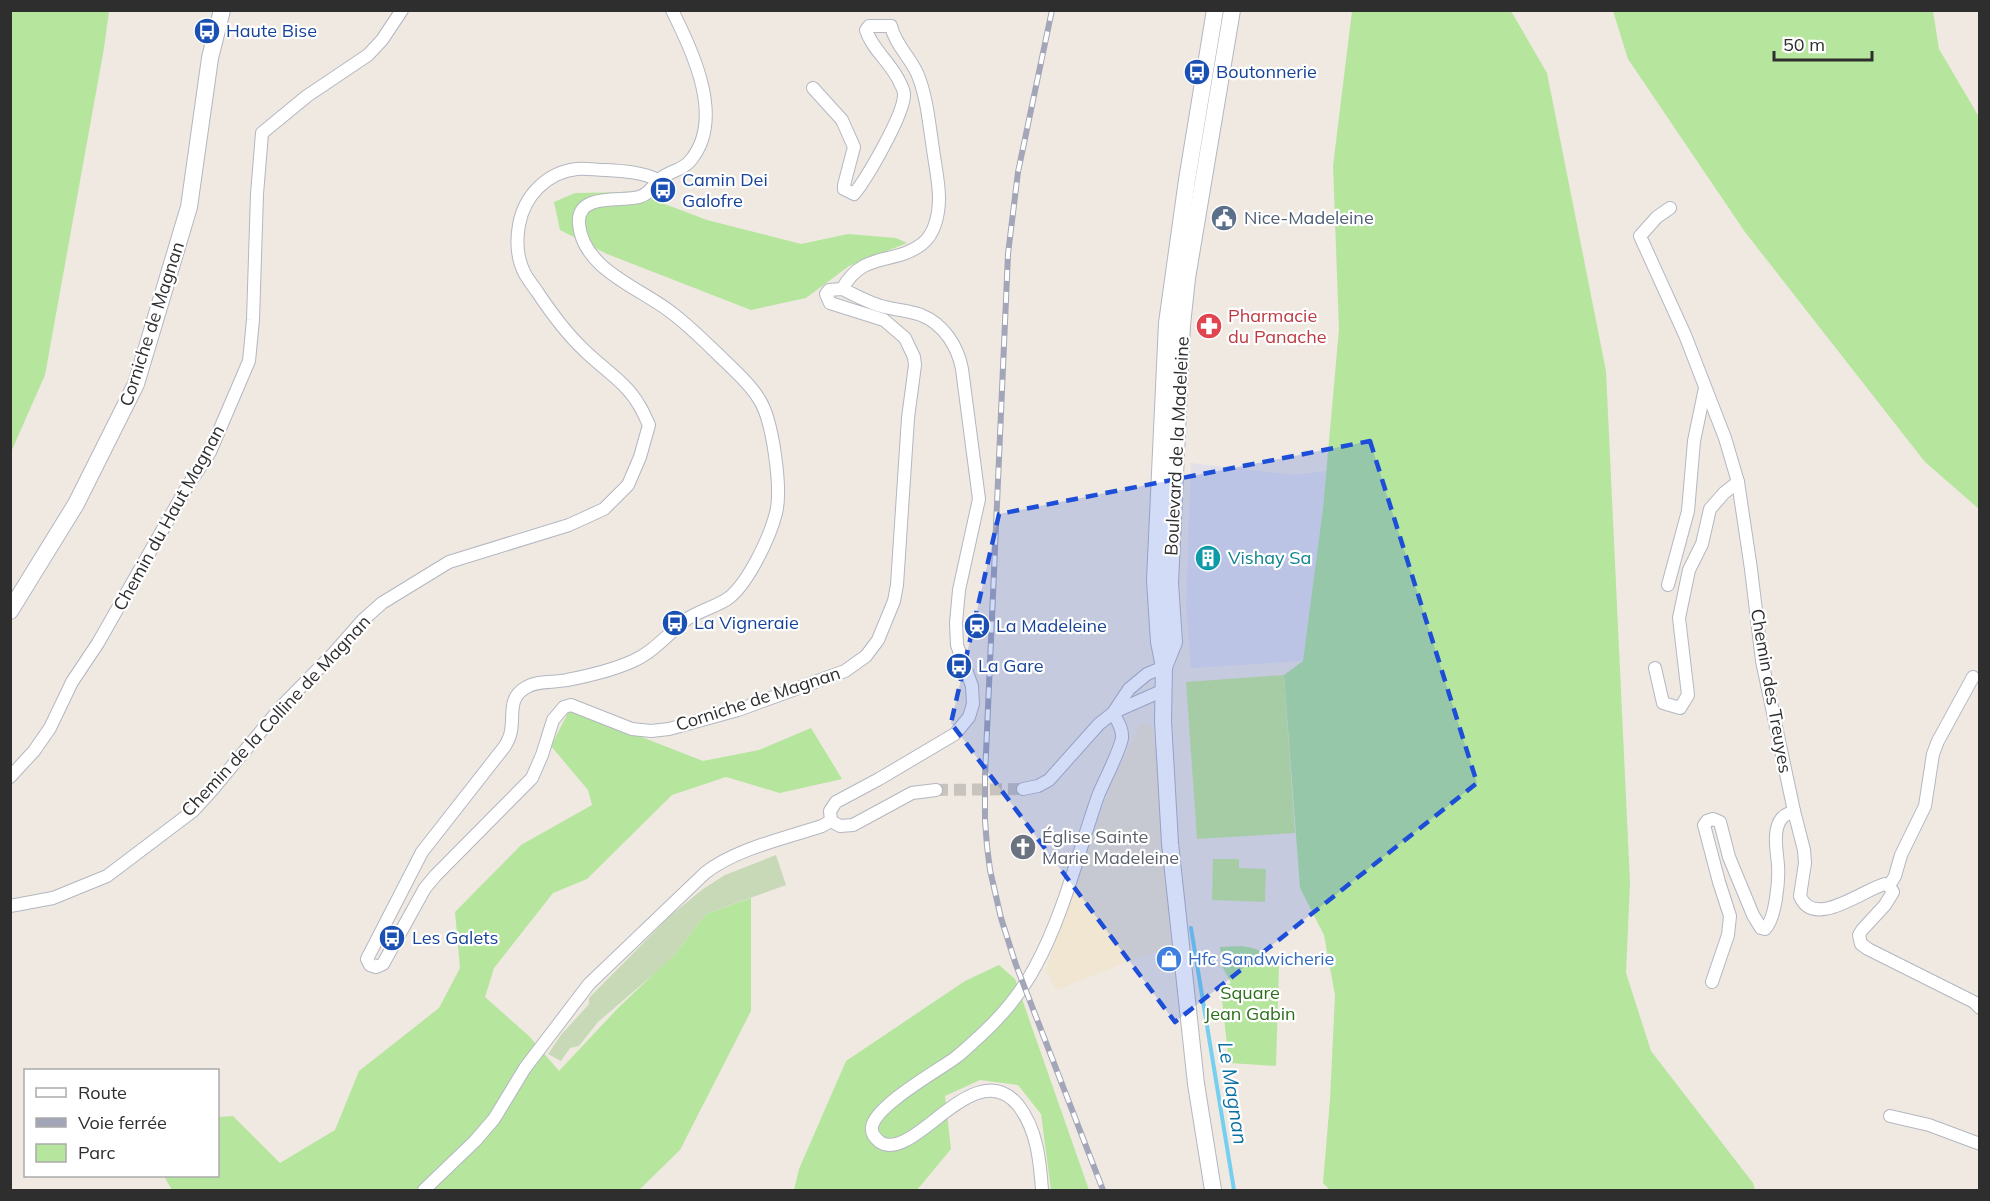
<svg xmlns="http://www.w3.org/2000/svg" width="1990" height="1201" font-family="Mulish,sans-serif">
	<rect width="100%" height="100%" fill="#efe9e1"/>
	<!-- industrial -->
	<polygon fill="#e3e1e8" points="1191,463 1293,475 1326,471 1323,508 1303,661 1191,668 1186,605"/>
	<!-- education -->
	<polygon fill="#f0e6d1" points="1141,724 1152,726 1165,833 1171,945 1056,990 1046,971 1072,890 1113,781"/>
	<!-- green -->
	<g fill="#b6e59e">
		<polygon points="11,10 109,11 104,48 45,375 11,452"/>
		<polygon points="1352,11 1511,11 1547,73 1606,371 1630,883 1626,973 1651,1051 1753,1183 1755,1190 1330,1190 1323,1183 1330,1100 1335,995 1324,935 1300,888 1284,675 1303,661 1323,508 1339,329 1333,166"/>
		<polygon points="1613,11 1933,11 1939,49 1979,117 1979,509 1925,462 1745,232 1628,59"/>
		<polygon points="633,192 707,220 801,244 848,234 896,238 907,243 849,266 806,298 751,310 607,254 560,230 554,202 575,193"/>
		<polygon points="570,709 703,761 759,750 811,728 842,779 780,793 726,777 672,795 587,879 553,893 494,968 485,997 529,1036 559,1071 619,1007 676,953 706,914 751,898 751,1011 680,1150 639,1190 172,1190 164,1176 218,1176 218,1117 233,1116 280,1163 335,1130 359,1071 439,1008 460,968 455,912 521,845 592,805 588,790 551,746"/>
		<path d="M 1241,946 C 1258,948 1268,953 1279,966 L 1276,1066 L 1229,1063 L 1221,991 L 1223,987 L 1231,983 L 1222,966 L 1220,947 Z"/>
		<polygon points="999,965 1015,979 1089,1190 1051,1190 1041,1114 1018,1085 980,1080 945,1096 951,1149 917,1190 794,1190 799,1169 846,1061 965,981"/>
	</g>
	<!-- cemetery -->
	<polygon fill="#c8d9b8" points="776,855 786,885 706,914 676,953 662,967 598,1022 579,1046 570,1048 561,1061 548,1054 561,1035 589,1004 589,998 670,916 703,889 725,875"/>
	<!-- pitch -->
	<g fill="#c9ec9a">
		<polygon points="1284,675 1295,833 1197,839 1186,682"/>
		<polygon points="1213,859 1239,859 1239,868 1266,869 1265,902 1212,900"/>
	</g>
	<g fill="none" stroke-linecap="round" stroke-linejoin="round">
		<!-- stream -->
		<polyline stroke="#75cff0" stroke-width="4" points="1191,928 1234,1190"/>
		<!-- street-tunnel -->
		<polyline stroke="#c8c4bd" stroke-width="12" stroke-dasharray="12 6" stroke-linecap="butt" points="936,790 1023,789"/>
		<defs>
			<g id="street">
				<path d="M 672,10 C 692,51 726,119 690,161 C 682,171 668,171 659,180 C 652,186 650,194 639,197 C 622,202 576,192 579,224 C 583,270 641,288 672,313 C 692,328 709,346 727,363 C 739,375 751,385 759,399 C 773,420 782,489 776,513 C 770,537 749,581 730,597 C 716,608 697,610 683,622 C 667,635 653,652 633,661 C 613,670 588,676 567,680 C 553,683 537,680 525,688 C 508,698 514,715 511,731 C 510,737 508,741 505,746 L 422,852 L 367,959 L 370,965 L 376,967 L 383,964 L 425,888 L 436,875 L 532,778 L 542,755 L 553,720 L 564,707 L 571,705 L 632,729 L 651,731 L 669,729 L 738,710 L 845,671 L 866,656 L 878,640 L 894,601 L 897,585 L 908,418 L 915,365 L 914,357 L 905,338 L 884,320 L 830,303 L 826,294 L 829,290 L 842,289 C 856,295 870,304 885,307 C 897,310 910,311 921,315 C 944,324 958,347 962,369 L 979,499 L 959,590 L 956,623 L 957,645 L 972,686 L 973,704 L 969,717 L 955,734 L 879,779 L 836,802 L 830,811 L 831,821"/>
				<path d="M 813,88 L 842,120 L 854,147 L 844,185 L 844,189 L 854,194 C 867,178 905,113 904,94 C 904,92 902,86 901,85 C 893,64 872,50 866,30 L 869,26 L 891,26 C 895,44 909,56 917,73 C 927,96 929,124 933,149 C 935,165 939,182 939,198 C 939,214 935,234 922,244 C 893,266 864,250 842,289"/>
				<path d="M 1670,208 L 1657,217 L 1640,236 L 1685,335 L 1725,438 L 1738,482 L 1751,569 L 1762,661 L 1794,811 L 1804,850 L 1805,863 L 1800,896 C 1814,930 1864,889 1885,884 L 1889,886 L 1893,892 L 1885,905 L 1862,930 L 1859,935 L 1861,944 L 1868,949 L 1974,1002 L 1980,1008"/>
				<polyline points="1668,585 1688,511 1694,441 1705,388"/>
				<polyline points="1655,668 1663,703 1680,708 1688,695 1679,618 1689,570 1702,544 1710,509 1724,493 1738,482"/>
				<polyline points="1114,712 1164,690"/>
				<polyline points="10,777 34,751 50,728 72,682 98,643 187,487 210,452 249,361 253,320 257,194 262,133 307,96 368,55 382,40 402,10"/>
				<polyline points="1023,789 1038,786 1049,780 1099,724 1113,713 1129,689 1147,674 1164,667"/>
				<polyline points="831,821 840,826 853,825 912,793 936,790"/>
				<polyline points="1889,886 1895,876 1901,855 1925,806 1933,754 1938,741 1973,677"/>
				<path d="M 10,906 L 53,898 L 107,876 L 193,811 L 213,789 L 282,706 L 333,654 L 363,620 L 382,603 L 449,562 L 569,525 L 604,509 L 628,485 L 640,457 L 649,425 C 646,419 643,411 639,405 C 626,382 602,368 584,350 C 566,333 552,314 538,293 C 534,287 529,281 525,274 C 517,259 516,242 519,225 C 524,196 547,172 577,169 C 586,168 596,170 605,170 C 623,171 642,172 658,180"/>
				<path d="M 1712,982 L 1728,935 L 1730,916 L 1719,882 L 1704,825 L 1707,821 L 1713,819 L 1720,822 L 1729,857 L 1753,915 L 1761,928 L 1765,929 C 1776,918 1779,880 1778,865 C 1777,852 1772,829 1782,818 C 1784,815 1790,813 1794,811"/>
				<polyline points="1890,1116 1929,1125 1980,1144"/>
				<path d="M 424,1190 L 475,1141 L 494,1119 L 525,1068 L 589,984 L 705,873 C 735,849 786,838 822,826 L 831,821"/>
				<path d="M 1042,1190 C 1040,1161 1037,1129 1018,1105 C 974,1052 914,1164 880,1142 C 875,1138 871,1134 872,1127 C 875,1106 937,1071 955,1058 C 963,1052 971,1044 979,1037 C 1001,1017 1021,993 1035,967 C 1064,914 1078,853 1098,796 C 1104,781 1120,751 1122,738 C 1123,729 1117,720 1113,713"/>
			</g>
			<g id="secondary">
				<polyline points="10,611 76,504 136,384 189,207 210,58 222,10"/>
				<polyline points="1164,667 1174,642 1170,583 1182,325 1187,278 1232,10"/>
				<polyline points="1213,1190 1196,1084 1170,843 1163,721 1164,667 1159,642 1155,580 1167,323 1187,180 1215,10"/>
			</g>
		</defs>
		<!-- street casing -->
		<use href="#street" stroke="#b4b7c1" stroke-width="14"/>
		<!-- secondary casing -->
		<use href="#secondary" stroke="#b4b7c1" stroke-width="18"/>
		<!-- street -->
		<use href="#street" stroke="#fff" stroke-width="12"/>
		<!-- secondary -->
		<use href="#secondary" stroke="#fff" stroke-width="16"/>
		<defs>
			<polyline id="rail" points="1052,10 1018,172 1008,254 985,776 985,820 987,846 990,870 1001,918 1016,965 1103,1190"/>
		</defs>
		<!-- rail casing -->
		<use href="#rail" stroke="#a3a6b8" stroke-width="6"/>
		<!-- rail -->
		<use href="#rail" stroke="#fff" stroke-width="4" stroke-dasharray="11" stroke-linecap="butt"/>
	</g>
	<!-- marked area -->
	<path fill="#1d4ed8" fill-opacity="0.2" stroke="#1d4ed8" stroke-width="4.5" stroke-dasharray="12 8" stroke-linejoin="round" d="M 1370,441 L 1477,783 L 1175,1022 L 951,723 L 999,514 Z"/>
	<!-- icons -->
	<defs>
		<symbol id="bus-disc" viewBox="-11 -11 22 22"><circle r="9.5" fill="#1a4fb4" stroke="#fff"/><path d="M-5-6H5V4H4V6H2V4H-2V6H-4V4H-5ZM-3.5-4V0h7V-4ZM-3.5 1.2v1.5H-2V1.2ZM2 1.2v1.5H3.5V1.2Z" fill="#fff"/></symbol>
		<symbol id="civic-disc" viewBox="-11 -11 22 22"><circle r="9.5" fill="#5c6f8a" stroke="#fff"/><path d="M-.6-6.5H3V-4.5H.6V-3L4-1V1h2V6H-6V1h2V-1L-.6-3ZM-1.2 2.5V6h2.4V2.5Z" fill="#fff"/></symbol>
		<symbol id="pharmacy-disc" viewBox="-11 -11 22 22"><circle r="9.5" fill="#e0444e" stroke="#fff"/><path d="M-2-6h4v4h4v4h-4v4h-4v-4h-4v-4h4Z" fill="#fff"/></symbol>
		<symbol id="building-disc" viewBox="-11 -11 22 22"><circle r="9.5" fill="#0f9aa8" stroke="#fff"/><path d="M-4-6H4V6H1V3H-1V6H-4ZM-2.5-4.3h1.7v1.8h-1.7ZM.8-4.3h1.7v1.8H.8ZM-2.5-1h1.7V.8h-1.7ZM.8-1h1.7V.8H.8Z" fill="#fff"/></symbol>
		<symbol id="station-disc" viewBox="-11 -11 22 22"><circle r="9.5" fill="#1a4fb4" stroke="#fff"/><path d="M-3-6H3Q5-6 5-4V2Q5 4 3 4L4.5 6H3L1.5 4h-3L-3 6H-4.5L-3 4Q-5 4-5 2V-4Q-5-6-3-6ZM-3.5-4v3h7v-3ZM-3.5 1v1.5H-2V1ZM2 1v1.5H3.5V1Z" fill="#fff"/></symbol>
		<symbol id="church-disc" viewBox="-11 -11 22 22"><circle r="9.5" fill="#6b7280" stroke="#fff"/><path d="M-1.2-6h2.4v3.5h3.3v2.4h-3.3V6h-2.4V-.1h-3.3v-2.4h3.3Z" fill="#fff"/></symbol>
		<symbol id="shop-disc" viewBox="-11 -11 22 22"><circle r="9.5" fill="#3f7fe0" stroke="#fff"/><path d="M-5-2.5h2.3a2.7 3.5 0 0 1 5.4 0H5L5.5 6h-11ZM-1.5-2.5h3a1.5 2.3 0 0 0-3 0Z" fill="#fff"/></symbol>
	</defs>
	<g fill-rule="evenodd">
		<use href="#bus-disc" x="192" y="16" width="30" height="30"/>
		<use href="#bus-disc" x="1182" y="57" width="30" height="30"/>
		<use href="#bus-disc" x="648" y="175" width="30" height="30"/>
		<use href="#civic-disc" x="1209" y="203" width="30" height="30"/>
		<use href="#pharmacy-disc" x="1194" y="311" width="30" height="30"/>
		<use href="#building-disc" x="1193" y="543" width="30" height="30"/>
		<use href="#bus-disc" x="660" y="608" width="30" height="30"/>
		<use href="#station-disc" x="962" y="611" width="30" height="30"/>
		<use href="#bus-disc" x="944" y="651" width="30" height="30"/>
		<use href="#church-disc" x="1008" y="832" width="30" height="30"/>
		<use href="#bus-disc" x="377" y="923" width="30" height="30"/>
		<use href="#shop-disc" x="1154" y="944" width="30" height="30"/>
	</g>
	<g text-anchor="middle" stroke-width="4.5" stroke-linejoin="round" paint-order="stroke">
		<!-- transit labels -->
		<g font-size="18" fill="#164399" stroke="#fff" text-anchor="start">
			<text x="226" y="37">Haute Bise</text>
			<text x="1216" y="78">Boutonnerie</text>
			<text x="682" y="186">Camin Dei<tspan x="682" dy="21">Galofre</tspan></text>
			<text x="694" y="629">La Vigneraie</text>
			<text x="996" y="632">La Madeleine</text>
			<text x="978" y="672">La Gare</text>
			<text x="412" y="944">Les Galets</text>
		</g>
		<!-- service labels -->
		<g font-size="18" fill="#4e5e75" stroke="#fff" text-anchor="start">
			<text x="1244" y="224">Nice-Madeleine</text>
		</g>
		<!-- health labels -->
		<g font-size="18" fill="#be3a42" stroke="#fff" text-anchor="start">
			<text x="1228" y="322">Pharmacie<tspan x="1228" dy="21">du Panache</tspan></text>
		</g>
		<!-- street labels -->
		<g font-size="18" fill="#2e2e2e" stroke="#fff">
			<text transform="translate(152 324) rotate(-72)" y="6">Corniche de Magnan</text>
			<text transform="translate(1177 446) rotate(-87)" y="6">Boulevard de la Madeleine</text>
			<text transform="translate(169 518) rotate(-61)" y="6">Chemin du Haut Magnan</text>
			<text transform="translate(1771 691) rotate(80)" y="6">Chemin des Treuyes</text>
			<text transform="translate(758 699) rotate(-18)" y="6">Corniche de Magnan</text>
			<text transform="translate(276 716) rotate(-47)" y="6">Chemin de la Colline de Magnan</text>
		</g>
		<!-- culture labels -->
		<g font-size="18" fill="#0d838f" stroke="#fff" text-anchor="start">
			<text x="1228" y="564">Vishay Sa</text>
		</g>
		<!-- worship labels -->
		<g font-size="18" fill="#5b616d" stroke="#fff" text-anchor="start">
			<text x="1042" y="843">Église Sainte<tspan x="1042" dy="21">Marie Madeleine</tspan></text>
		</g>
		<!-- shop labels -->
		<g font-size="18" fill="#366cbe" stroke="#fff" text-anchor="start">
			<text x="1188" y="965">Hfc Sandwicherie</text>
		</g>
		<!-- park labels -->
		<g font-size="18" fill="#2c6e1b" stroke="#fff">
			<text x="1250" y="999">Square<tspan x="1250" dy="21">Jean Gabin</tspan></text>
		</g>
		<!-- water labels -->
		<g font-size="20" font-style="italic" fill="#0d6fa3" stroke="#fff">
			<text transform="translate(1233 1093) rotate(81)" y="7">Le Magnan</text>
		</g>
	</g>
	<!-- border -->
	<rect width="1990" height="1201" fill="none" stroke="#2e2e2e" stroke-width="24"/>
	<!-- legend -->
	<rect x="24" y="1069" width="195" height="108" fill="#ffffff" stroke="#ababab" stroke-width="1.5"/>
	<rect x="36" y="1088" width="30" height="9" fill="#ffffff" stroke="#ababab" stroke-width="1.5"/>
	<text x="78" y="1099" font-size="18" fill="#2e2e2e">Route</text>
	<rect x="36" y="1118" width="30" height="9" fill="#a3a6b8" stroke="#ababab" stroke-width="1.5"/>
	<text x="78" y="1129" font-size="18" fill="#2e2e2e">Voie ferrée</text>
	<rect x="36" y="1144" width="30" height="18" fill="#b6e59e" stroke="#ababab" stroke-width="1.5"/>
	<text x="78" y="1159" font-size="18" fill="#2e2e2e">Parc</text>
	<!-- scale -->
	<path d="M1774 51v9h98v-9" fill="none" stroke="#2e2e2e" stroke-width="3"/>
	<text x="1783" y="51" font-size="18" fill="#2e2e2e" stroke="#ffffff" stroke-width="4.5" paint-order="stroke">50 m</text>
</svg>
